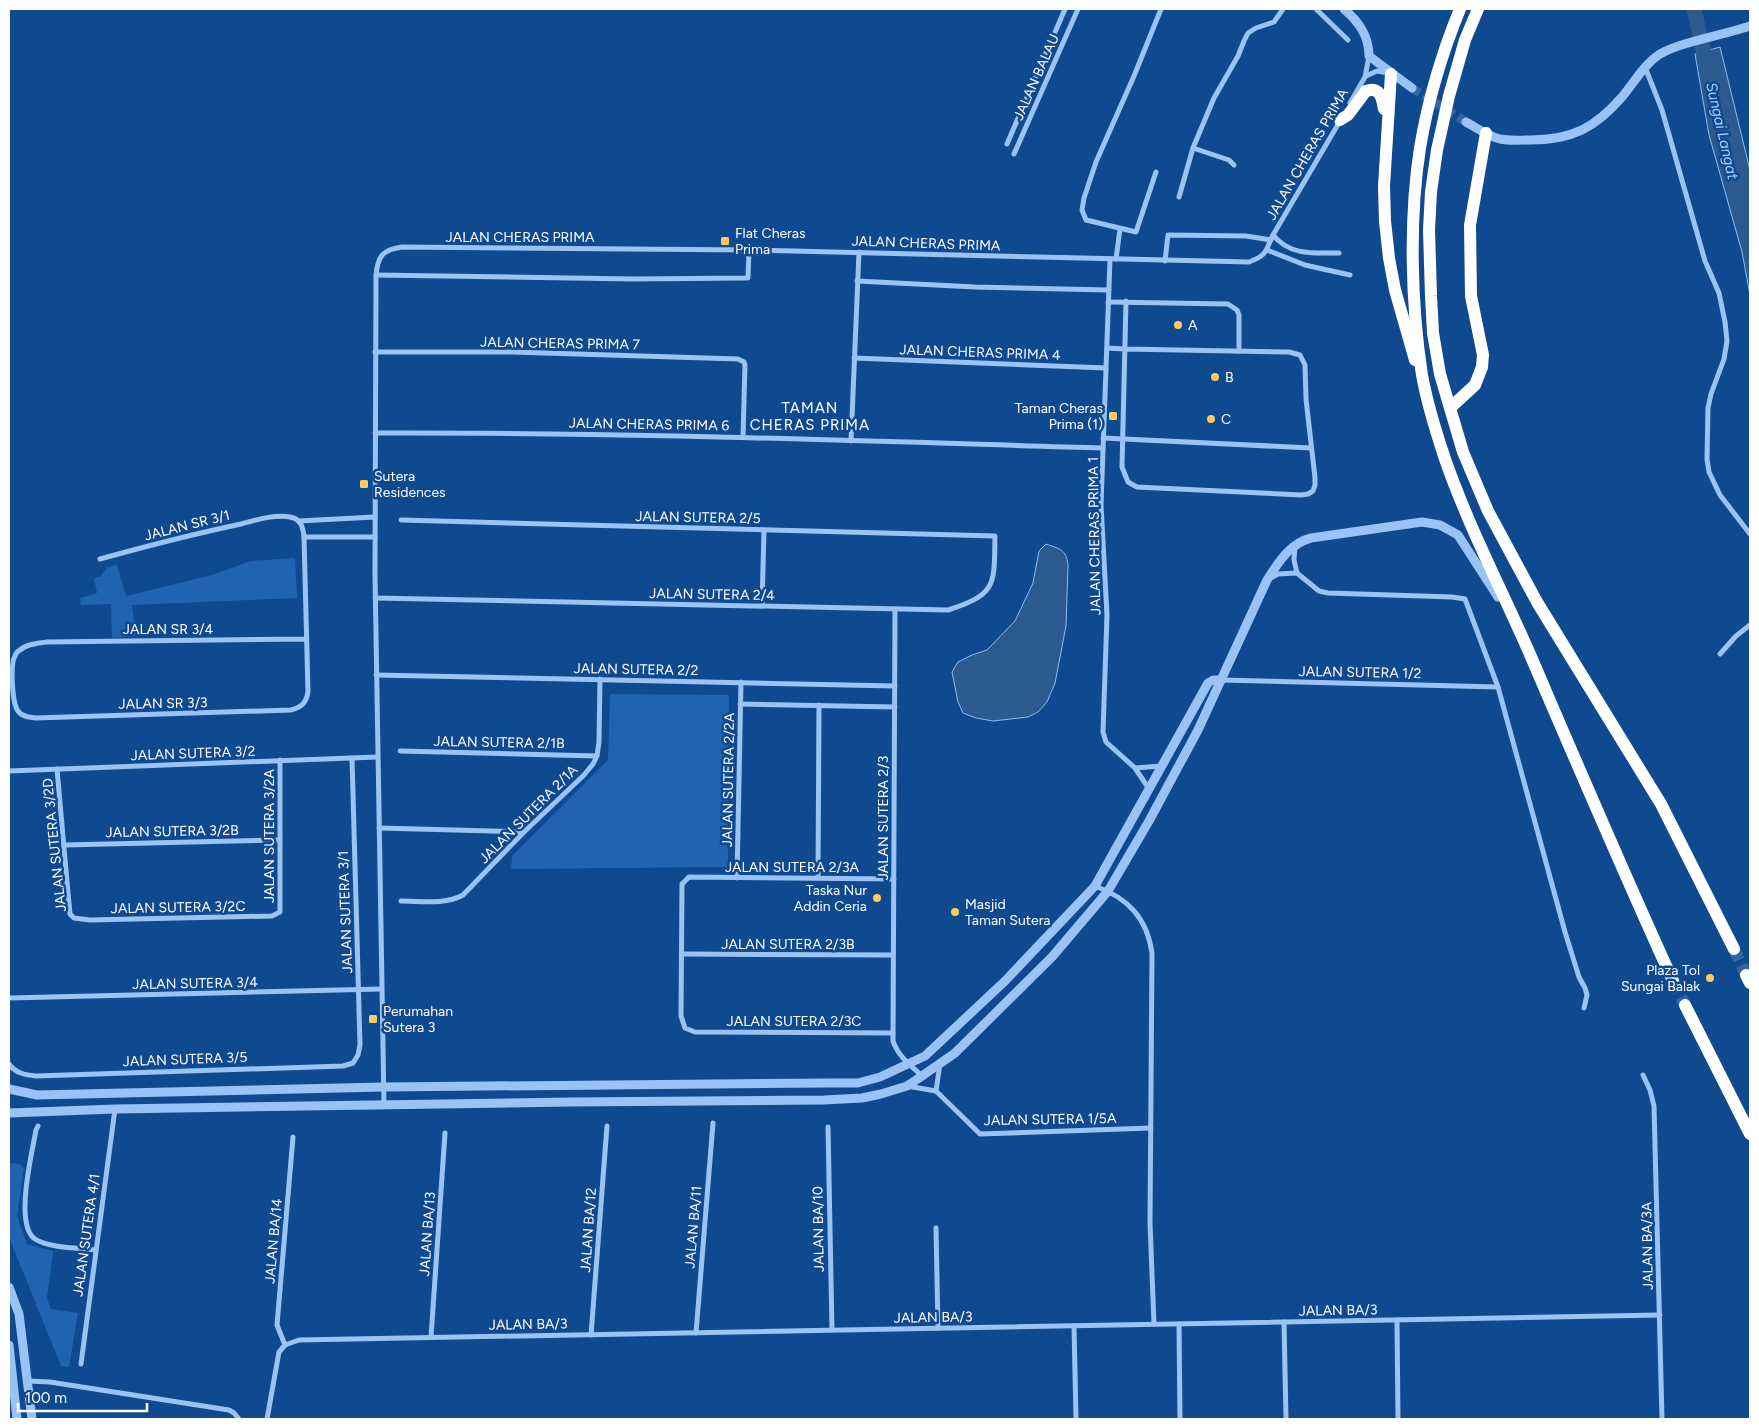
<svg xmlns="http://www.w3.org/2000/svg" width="1759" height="1428" font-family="Figtree,sans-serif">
	<rect width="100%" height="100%" fill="#0f4a90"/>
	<!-- green -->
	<g fill="#2064b0">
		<polygon points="295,558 297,598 132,605 136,636 112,638 111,604 81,605 80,598 97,593 94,578 101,576 107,567 117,565 126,596 212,575 251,561"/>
		<polygon points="610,694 729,695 728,867 511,869 512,856 608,760"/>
		<polygon points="9,1163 20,1164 24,1169 17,1216 27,1244 53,1251 47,1298 51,1309 78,1313 69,1367 61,1366 9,1237"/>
	</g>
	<!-- water -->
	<g fill="#2d5a8e" stroke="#8abff7">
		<polygon points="1720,47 1750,170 1750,295 1742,252 1709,135 1695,54"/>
		<path d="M 1046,544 C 1060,549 1066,549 1068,565 L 1066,626 L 1055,683 L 1047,702 L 1038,712 L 1028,717 L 993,721 L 976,718 L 963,713 L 958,702 L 952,672 L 958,662 L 972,655 L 987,650 L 1015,621 L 1033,583 L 1039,551 Z"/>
	</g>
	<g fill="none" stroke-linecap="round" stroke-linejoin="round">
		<!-- river -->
		<polyline stroke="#2d5a8e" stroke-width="15" points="1694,9 1708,71"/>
		<!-- tertiary-tunnel -->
		<polyline stroke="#3365a1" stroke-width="9" stroke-dasharray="9 4.5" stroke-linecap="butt" points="1412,88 1466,122"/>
		<!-- motorway-tunnel -->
		<g stroke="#3365a1" stroke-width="12" stroke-dasharray="12 6" stroke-linecap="butt">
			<polyline points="1734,949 1746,975"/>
			<polyline points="1673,981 1685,1005"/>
		</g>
		<!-- minor -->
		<g stroke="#99c3f4" stroke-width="5">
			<polyline points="1316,9 1348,40"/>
			<polyline points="1645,67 1662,110 1705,261 1719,293 1725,322 1727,341 1724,359 1711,394 1708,408 1707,459 1709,472 1720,495 1750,534"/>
			<polyline points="1366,76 1377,71 1388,73"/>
			<polyline points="1350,103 1365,77 1369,56"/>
			<polyline points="1007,144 1065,9"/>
			<polyline points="1193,148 1229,160 1234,165"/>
			<polyline points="1014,154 1078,9"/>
			<polyline points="1156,172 1136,232 1086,220 1082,210 1084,198 1096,162 1134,76 1161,9"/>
			<polyline points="1179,197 1193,148 1214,98 1238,56 1244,41 1248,33 1256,28 1274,22 1283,9"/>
			<path d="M 1273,235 C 1290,256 1314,253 1339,253"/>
			<polyline points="1267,250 1305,265 1350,275"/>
			<polyline points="1110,259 1101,505 1107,615 1103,732 1106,742 1135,768 1149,789"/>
			<polyline points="1116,259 1120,229"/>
			<polyline points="1165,261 1168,235 1246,236 1271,240"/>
			<polyline points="376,275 632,279 748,278 749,250"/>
			<polyline points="857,281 975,287 1109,290"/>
			<polyline points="1108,302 1228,304 1237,310 1239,315 1239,351"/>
			<polyline points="1107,348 1125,349 1289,352 1300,355 1305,365 1306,399 1315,478 1315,485 1313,491 1308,494 1301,495 1137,487 1128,482 1122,467 1126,301"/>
			<polyline points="375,352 512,352 738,359 744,362 745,365 743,437"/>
			<polyline points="854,358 1106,368"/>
			<path d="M 375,433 C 618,432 860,441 1103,448"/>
			<polyline points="1103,438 1311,448"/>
			<polyline points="851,441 859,252"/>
			<polyline points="299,521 375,517"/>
			<polyline points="304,537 375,537"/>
			<polyline points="1295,545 1294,560 1297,573"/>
			<path d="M 100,559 C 147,546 194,534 241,524 C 256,520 275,514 290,517 C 301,519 303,527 304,537 L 308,692 C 306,703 302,707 291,710 L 35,718 C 29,717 22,717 18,711 C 12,703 10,664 15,656 C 16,653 18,651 20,650 C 27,644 38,643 47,642 L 306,639"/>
			<polyline points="1269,579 1278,574 1297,573 1319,591 1328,593 1452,597 1465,599 1498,687 1565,932 1579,977 1585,988 1587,995 1584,1008"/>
			<path d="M 375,598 L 948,610 C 998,594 994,584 995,536 L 401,520"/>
			<polyline points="762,606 764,530"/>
			<path d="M 895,609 L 893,1041 C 898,1056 910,1065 922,1076"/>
			<polyline points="1720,654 1736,636 1750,625"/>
			<polyline points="376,675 895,686"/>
			<polyline points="1221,680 1498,687"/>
			<polyline points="740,704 895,707"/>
			<polyline points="400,751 597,756"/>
			<polyline points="1135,768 1161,766"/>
			<polyline points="57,769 67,882 70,914 74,918 90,920 272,916 280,912 280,760"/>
			<polyline points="9,771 377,757"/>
			<polyline points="379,828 524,832"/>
			<polyline points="64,845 280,840"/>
			<polyline points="737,878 741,682"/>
			<polyline points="818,878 819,705"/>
			<path d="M 1095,886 C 1128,898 1147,918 1152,953 L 1150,1223 L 1154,1324"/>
			<path d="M 401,901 C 421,901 445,905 463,895 L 524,832 L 584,775 L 593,764 L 597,756 L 599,742 L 600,679"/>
			<polyline points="682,954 893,955"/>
			<polyline points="9,998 381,989"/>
			<polyline points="893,1033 695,1032 685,1028 681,1016 682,884 689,877 894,879"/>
			<path d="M 9,1064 C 15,1073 25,1075 36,1076 L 343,1066 L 353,1063 L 358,1055 L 360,1045 L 352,758"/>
			<polyline points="1643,1075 1650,1090 1654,1106 1662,1419"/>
			<polyline points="907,1086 936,1091"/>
			<polyline points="936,1091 980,1134 1151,1128"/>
			<polyline points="936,1091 940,1064"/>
			<path d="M 384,1105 L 375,575 L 376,275 C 378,256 382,250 402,247 L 749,250 L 1249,262 C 1268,255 1265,251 1273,235 L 1340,121"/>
			<path d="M 38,1126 L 36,1130 C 32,1153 14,1225 35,1239 C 48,1248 80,1248 96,1250"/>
			<polyline points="828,1127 832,1330"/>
			<polyline points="936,1228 938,1328"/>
			<polyline points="1397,1320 1398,1419"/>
			<polyline points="1284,1322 1286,1419"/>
			<polyline points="1179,1324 1180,1419"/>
			<polyline points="1074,1326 1076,1419"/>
			<polyline points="696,1333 713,1123"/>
			<polyline points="591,1335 607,1126"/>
			<polyline points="431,1337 445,1133"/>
			<polyline points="285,1345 277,1325 293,1137"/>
			<polyline points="81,1364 115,1109"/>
			<polyline points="28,1381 50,1382 229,1410 234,1413 239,1419"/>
			<polyline points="267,1419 279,1352 285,1345 299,1340 1660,1315"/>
		</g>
		<!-- tertiary -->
		<g stroke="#99c3f4" stroke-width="9">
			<path d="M 1344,9 C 1359,22 1369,36 1369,56 L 1412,88"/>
			<path d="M 1466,122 C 1477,128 1488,136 1500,139 C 1510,141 1520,140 1530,140 C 1572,140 1595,128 1622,97 C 1634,83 1644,64 1660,54 C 1683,41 1724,35 1750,26"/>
			<polyline points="9,1089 37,1095 383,1087 828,1083 858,1083 880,1077 925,1056 1005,981 1095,886 1208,683 1213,680 1221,680"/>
			<path d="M 9,1113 L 115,1109 L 571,1102 L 824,1100 L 862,1098 L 881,1094 L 907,1086 L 922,1076 L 955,1053 L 1052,957 L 1108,891 L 1149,821 L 1198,730 L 1267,580 C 1278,563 1290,543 1311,538 L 1422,522 L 1440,525 L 1458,535 L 1498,597"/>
			<polyline points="9,1287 19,1314 32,1419"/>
			<polyline points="9,1345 17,1419"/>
		</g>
		<!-- motorway -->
		<g stroke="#fff" stroke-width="12">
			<path d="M 1460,9 C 1442,53 1428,100 1420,148 C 1409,218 1411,304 1422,375 C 1427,403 1436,432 1445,459 C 1469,528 1503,592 1532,659 C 1578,766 1624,874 1673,981"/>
			<polyline points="1478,9 1465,40 1449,96 1437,150 1431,192 1429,230 1431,296 1433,333 1440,374 1463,452 1488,511 1537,602 1661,804 1734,949"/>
			<polyline points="1391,74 1384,186 1385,221 1389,258 1395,290 1415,360"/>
			<path d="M 1340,120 L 1348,115 L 1366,91 C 1380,86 1382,98 1384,109"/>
			<polyline points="1450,408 1475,385 1482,367 1483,355 1471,296 1470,225 1486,133"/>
			<polyline points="1746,975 1750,983"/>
			<polyline points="1685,1005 1750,1134"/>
		</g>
	</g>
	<!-- markers -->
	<g fill="#ffcc5b" stroke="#0f4a90" stroke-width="2">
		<rect x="720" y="236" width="10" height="10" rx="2.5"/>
		<circle cx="1178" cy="325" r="5"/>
		<circle cx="1215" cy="377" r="5"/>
		<rect x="1108" y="411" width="10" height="10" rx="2.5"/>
		<circle cx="1211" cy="419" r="5"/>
		<rect x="359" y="479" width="10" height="10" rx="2.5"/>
		<circle cx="877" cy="898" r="5"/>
		<circle cx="955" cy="912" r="5"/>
		<circle cx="1710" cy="978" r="5"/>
		<rect x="368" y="1014" width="10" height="10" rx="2.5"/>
	</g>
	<g text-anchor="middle" stroke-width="5" stroke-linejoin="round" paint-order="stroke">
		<!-- street labels -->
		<g font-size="14" fill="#fff" stroke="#0f4a90">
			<text transform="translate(1036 77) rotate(-66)" y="5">JALAN BALAU</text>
			<text transform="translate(1307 154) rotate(-60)" y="5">JALAN CHERAS PRIMA</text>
			<text x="520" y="242">JALAN CHERAS PRIMA</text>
			<text transform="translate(926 243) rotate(2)" y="5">JALAN CHERAS PRIMA</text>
			<text transform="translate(560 343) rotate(1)" y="5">JALAN CHERAS PRIMA 7</text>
			<text transform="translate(980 352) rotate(2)" y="5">JALAN CHERAS PRIMA 4</text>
			<text transform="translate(649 424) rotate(1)" y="5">JALAN CHERAS PRIMA 6</text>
			<text transform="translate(698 517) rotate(1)" y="5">JALAN SUTERA 2/5</text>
			<text transform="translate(187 525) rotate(-14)" y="5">JALAN SR 3/1</text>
			<text transform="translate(1094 536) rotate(-91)" y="5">JALAN CHERAS PRIMA 1</text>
			<text transform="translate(712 594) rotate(1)" y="5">JALAN SUTERA 2/4</text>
			<text x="168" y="634">JALAN SR 3/4</text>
			<text transform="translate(636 669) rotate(1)" y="5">JALAN SUTERA 2/2</text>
			<text transform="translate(1360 672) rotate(1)" y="5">JALAN SUTERA 1/2</text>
			<text transform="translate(163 703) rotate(-1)" y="5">JALAN SR 3/3</text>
			<text transform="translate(499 742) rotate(1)" y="5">JALAN SUTERA 2/1B</text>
			<text transform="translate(193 753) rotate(-2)" y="5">JALAN SUTERA 3/2</text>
			<text transform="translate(728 780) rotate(-89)" y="5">JALAN SUTERA 2/2A</text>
			<text transform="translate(528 814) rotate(-45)" y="5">JALAN SUTERA 2/1A</text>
			<text transform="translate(883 818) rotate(-90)" y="5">JALAN SUTERA 2/3</text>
			<text transform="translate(172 831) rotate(-1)" y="5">JALAN SUTERA 3/2B</text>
			<text transform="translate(269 836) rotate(-90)" y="5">JALAN SUTERA 3/2A</text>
			<text transform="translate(54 845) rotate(-96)" y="5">JALAN SUTERA 3/2D</text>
			<text x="792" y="872">JALAN SUTERA 2/3A</text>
			<text transform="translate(178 907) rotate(-1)" y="5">JALAN SUTERA 3/2C</text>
			<text transform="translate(345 912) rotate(-92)" y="5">JALAN SUTERA 3/1</text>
			<text x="788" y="949">JALAN SUTERA 2/3B</text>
			<text transform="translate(195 983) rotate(-1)" y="5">JALAN SUTERA 3/4</text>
			<text x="794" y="1026">JALAN SUTERA 2/3C</text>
			<text transform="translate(185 1059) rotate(-2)" y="5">JALAN SUTERA 3/5</text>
			<text transform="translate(1050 1119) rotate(-1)" y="5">JALAN SUTERA 1/5A</text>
			<text transform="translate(693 1227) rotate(-85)" y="5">JALAN BA/11</text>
			<text transform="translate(818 1229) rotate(-91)" y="5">JALAN BA/10</text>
			<text transform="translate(588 1230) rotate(-86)" y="5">JALAN BA/12</text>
			<text transform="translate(427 1234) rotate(-86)" y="5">JALAN BA/13</text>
			<text transform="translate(86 1235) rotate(-82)" y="5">JALAN SUTERA 4/1</text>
			<text transform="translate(273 1241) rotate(-85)" y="5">JALAN BA/14</text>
			<text transform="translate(1647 1246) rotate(-91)" y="5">JALAN BA/3A</text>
			<text transform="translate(1338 1310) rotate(-1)" y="5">JALAN BA/3</text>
			<text transform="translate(933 1317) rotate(-1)" y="5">JALAN BA/3</text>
			<text transform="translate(528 1324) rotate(-1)" y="5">JALAN BA/3</text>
		</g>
		<!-- poi labels -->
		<g font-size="14" fill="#fff" stroke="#0f4a90" text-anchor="start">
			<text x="735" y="238">Flat Cheras<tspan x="735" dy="16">Prima</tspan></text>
			<text x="1188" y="330">A</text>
			<text x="1225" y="382">B</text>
			<text x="1103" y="413" text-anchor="end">Taman Cheras<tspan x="1103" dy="16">Prima (1)</tspan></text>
			<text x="1221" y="424">C</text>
			<text x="374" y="481">Sutera<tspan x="374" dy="16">Residences</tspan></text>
			<text x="867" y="895" text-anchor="end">Taska Nur<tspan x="867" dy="16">Addin Ceria</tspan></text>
			<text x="965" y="909">Masjid<tspan x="965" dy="16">Taman Sutera</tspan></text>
			<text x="1700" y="975" text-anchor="end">Plaza Tol<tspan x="1700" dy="16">Sungai Balak</tspan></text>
			<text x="383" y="1016">Perumahan<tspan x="383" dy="16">Sutera 3</tspan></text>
		</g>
		<!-- water labels -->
		<g font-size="15" font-style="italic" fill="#a4cefb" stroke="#0f4a90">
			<text transform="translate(1722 131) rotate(77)" y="5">Sungai Langat</text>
		</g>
		<!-- neighbourhood labels -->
		<g font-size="15" letter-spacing="1" fill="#fff" stroke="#0f4a90">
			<text x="810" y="413">TAMAN<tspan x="810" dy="17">CHERAS PRIMA</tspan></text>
		</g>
	</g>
	<!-- border -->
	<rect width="1759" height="1428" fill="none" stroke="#ffffff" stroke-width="20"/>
	<!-- scale -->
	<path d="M18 1403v8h129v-8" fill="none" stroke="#ffffff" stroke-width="2.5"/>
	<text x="25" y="1403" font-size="15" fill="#ffffff" stroke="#0f4a90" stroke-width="4" paint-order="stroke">100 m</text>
</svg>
